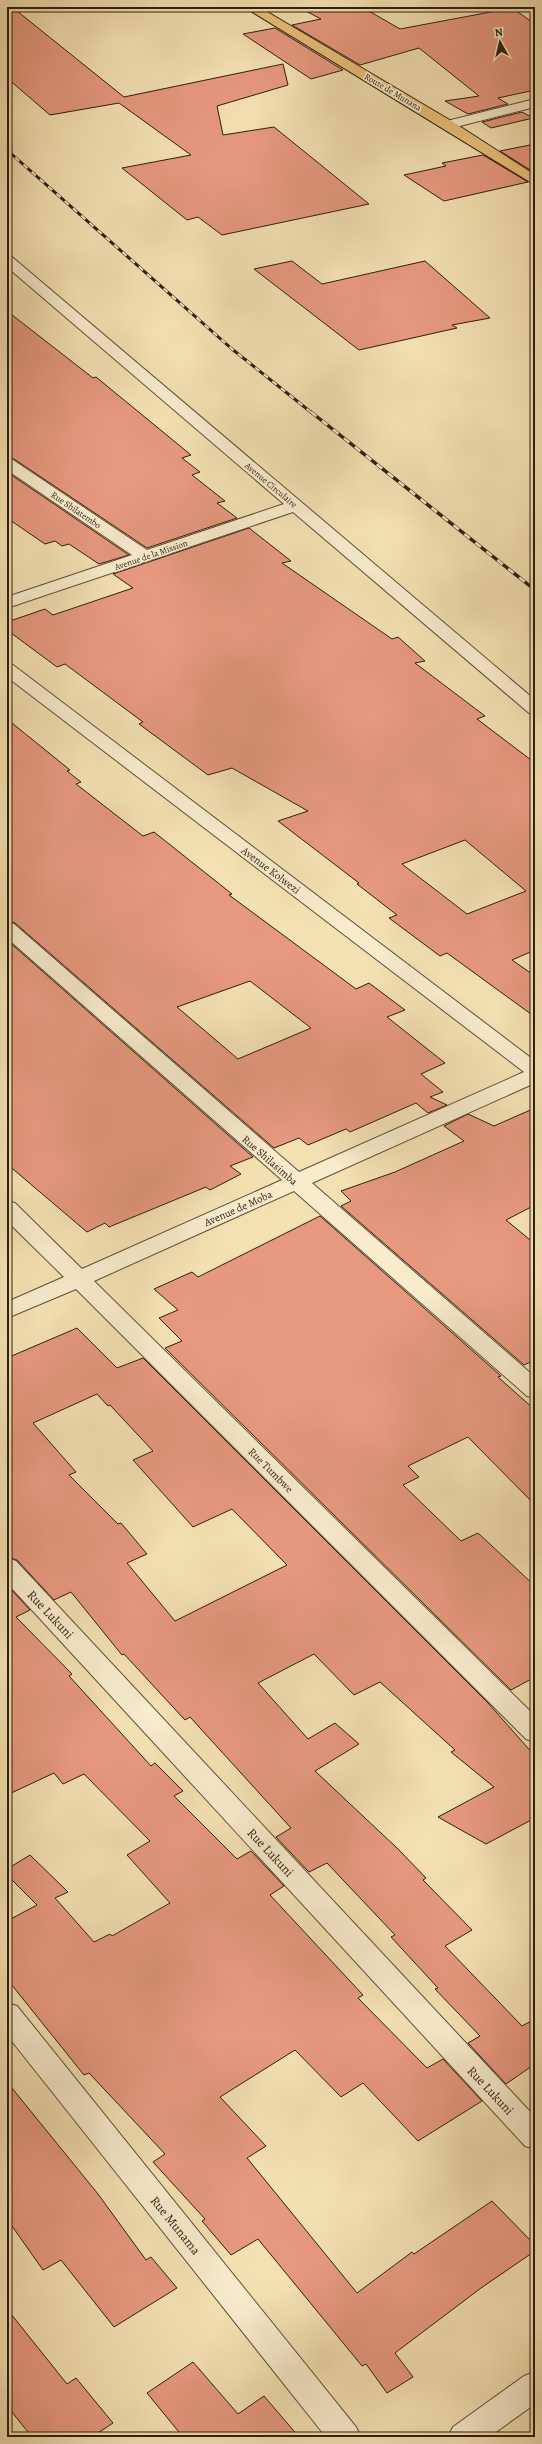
<svg xmlns="http://www.w3.org/2000/svg" width="542" height="2444" font-family="Alegreya,serif">
	<rect width="100%" height="100%" fill="#f4e1b2"/>
	<filter id="stains"><feTurbulence type="fractalNoise" baseFrequency=".005" numOctaves="4"/><feColorMatrix values="0 0 0 0 .2 0 0 0 0 .09 0 0 0 0 .02 0 0 0 .5 -.17"/></filter>
	<radialGradient id="worn" r=".72"><stop offset=".6" stop-color="#630" stop-opacity="0"/><stop offset="1" stop-color="#630" stop-opacity=".3"/></radialGradient>
	<!-- building -->
	<g fill="#e7997f" stroke="#2e1d0f" fill-rule="evenodd">
		<polygon points="7,7 12,7 124,97 283,64 288,85 217,106 223,135 274,127 369,204 222,235 198,217 187,220 122,168 191,155 119,103 50,115 7,78"/>
		<polygon points="298,7 362,7 400,29 512,8 535,24 535,90 498,98 508,104 468,114 445,101 479,96 419,48 360,65 292,25 321,19"/>
		<polygon points="275,28 343,70 311,79 243,34"/>
		<polygon points="522,112 533,118 491,128 482,122"/>
		<polygon points="535,144 535,173 500,151"/>
		<polygon points="483,155 528,182 444,201 404,175 446,166 442,163"/>
		<polygon points="292,261 322,284 425,261 490,318 452,325 457,328 359,350 254,269"/>
		<polygon points="7,311 93,378 96,377 191,455 182,458 200,472 192,475 225,501 217,503 237,518 147,548 14,459 7,457"/>
		<polygon points="7,472 129,555 99,564 69,544 62,546 55,541 45,544 7,518"/>
		<path d="M 249,528 L 291,561 L 282,563 L 392,639 L 398,637 L 425,661 L 415,663 L 485,716 L 477,719 L 535,763 L 535,950 L 512,960 L 535,976 L 535,1017 L 447,953 L 440,956 L 389,918 L 397,915 L 357,884 L 359,883 L 278,821 L 308,811 L 232,768 L 208,775 L 139,724 L 143,722 L 65,664 L 57,667 L 7,630 L 7,622 L 45,609 L 53,615 L 133,588 L 113,574 ZM 465,840 L 526,891 L 467,914 L 402,864 Z"/>
		<path d="M 7,719 L 70,770 L 67,771 L 81,782 L 76,784 L 143,836 L 154,832 L 232,894 L 229,895 L 356,989 L 369,983 L 405,1010 L 387,1017 L 445,1063 L 421,1074 L 443,1092 L 430,1097 L 447,1105 L 428,1113 L 416,1103 L 350,1132 L 346,1129 L 308,1145 L 299,1138 L 274,1148 L 15,923 L 7,921 ZM 250,981 L 311,1028 L 238,1059 L 177,1007 Z"/>
		<polygon points="7,940 253,1157 230,1166 241,1174 210,1190 206,1187 109,1227 105,1223 87,1232 7,1164"/>
		<polygon points="535,1108 535,1205 506,1220 535,1244 535,1360 524,1365 341,1206 351,1201 341,1191 395,1172 464,1141 444,1126 468,1114 494,1126"/>
		<polygon points="320,1216 501,1376 498,1377 535,1410 535,1505 468,1437 408,1466 419,1477 403,1485 461,1541 478,1533 535,1586 535,1677 511,1690 165,1348 182,1341 159,1318 178,1310 154,1289 192,1272 198,1277"/>
		<path d="M 77,1328 L 117,1368 L 143,1358 L 488,1703 L 535,1756 L 535,1818 L 486,1844 L 438,1817 L 494,1787 L 451,1752 L 455,1750 L 380,1682 L 354,1695 L 314,1654 L 258,1683 L 308,1739 L 335,1723 L 359,1744 L 315,1771 L 397,1848 L 426,1878 L 423,1880 L 472,1930 L 445,1946 L 522,2026 L 535,2019 L 535,2064 L 506,2084 L 468,2043 L 480,2036 L 435,1989 L 438,1988 L 391,1937 L 395,1935 L 327,1863 L 309,1872 L 276,1837 L 291,1828 L 190,1717 L 185,1720 L 124,1654 L 122,1655 L 71,1592 L 54,1600 L 17,1560 L 7,1557 L 7,1358 ZM 97,1394 L 108,1406 L 110,1405 L 153,1451 L 133,1460 L 193,1527 L 232,1509 L 287,1565 L 175,1621 L 127,1563 L 147,1554 L 121,1523 L 118,1524 L 69,1475 L 76,1472 L 33,1423 Z"/>
		<polygon points="7,1585 30,1610 16,1617 72,1674 69,1676 151,1766 155,1763 183,1791 174,1796 237,1859 251,1851 284,1886 270,1895 363,1995 358,1998 427,2068 443,2059 482,2101 418,2141 363,2083 341,2097 295,2050 220,2097 266,2146 247,2158 357,2293 412,2252 414,2254 492,2201 535,2245 535,2251 481,2288 395,2353 413,2377 387,2393 366,2364 362,2366 258,2239 231,2255 202,2221 205,2219 153,2162 165,2154 89,2073 84,2075 7,1979 7,1921 37,1905 7,1875 7,1869 30,1855 68,1892 55,1898 94,1942 110,1934 112,1936 170,1903 127,1855 150,1841 84,1774 63,1784 54,1773 7,1795"/>
		<polygon points="7,2082 98,2194 146,2260 151,2257 177,2288 114,2327 61,2260 43,2270 7,2219"/>
		<polygon points="7,2309 67,2384 76,2378 113,2423 92,2437 32,2437 7,2406"/>
		<polygon points="193,2362 238,2414 264,2396 299,2437 183,2437 147,2393"/>
	</g>
	<g fill="none" stroke-linecap="round" stroke-linejoin="round">
		<defs>
			<g id="minor">
				<polygon points="535,99 535,107 448,129 441,125 443,122"/>
				<polygon points="7,256 12,257 535,700 535,714 529,713 293,512 7,608 7,597 132,555 7,470 7,458 13,460 147,550 284,504 7,267"/>
				<polygon points="7,664 13,665 535,1061 535,1083 312,1183 535,1377 535,1398 527,1396 294,1191 94,1281 535,1716 535,1742 526,1739 76,1289 7,1318 7,1302 64,1277 7,1221 7,1201 15,1203 82,1269 282,1180 7,938 7,922 14,924 299,1172 524,1072 7,677"/>
				<polygon points="7,1558 16,1561 535,2117 535,2149 525,2146 7,1583"/>
				<polygon points="7,2003 17,2006 356,2427 361,2437 326,2437 7,2035"/>
				<polygon points="535,2372 535,2404 489,2437 448,2437 453,2427 524,2376"/>
			</g>
			<polygon id="major" points="244,7 259,7 453,122 535,175 535,185"/>
		</defs>
		<!-- minor casing -->
		<use href="#minor" stroke="#604e38" stroke-width="2"/>
		<!-- major casing -->
		<use href="#major" stroke="#2e1d0f" stroke-width="2"/>
		<!-- minor -->
		<use href="#minor" fill="#f8eccd" fill-rule="evenodd"/>
		<!-- major -->
		<use href="#major" fill="#eac079" fill-rule="evenodd"/>
		<defs>
			<polyline id="rail-far1" points="7,150 232,349 312,413"/>
			<polyline id="rail" points="311,412 535,590"/>
		</defs>
		<!-- rail-far1 casing -->
		<use href="#rail-far1" stroke="#2e1d0f" stroke-width="3"/>
		<!-- rail casing -->
		<use href="#rail" stroke="#2e1d0f" stroke-width="3.5"/>
		<!-- rail-far1 -->
		<use href="#rail-far1" stroke="#f8eccd" stroke-width="2" stroke-dasharray="5.5" stroke-linecap="butt"/>
		<!-- rail -->
		<use href="#rail" stroke="#f8eccd" stroke-width="2.5" stroke-dasharray="7" stroke-linecap="butt"/>
	</g>
	<g text-anchor="middle" stroke-width="3.5" stroke-linejoin="round" paint-order="stroke">
		<!-- far-street labels -->
		<g font-size="9" fill="#2e1d0f" stroke="#f8eccd">
			<text transform="translate(393 92) rotate(31)" y="3">Route de Munana</text>
			<text transform="translate(271 485) rotate(40)" y="3">Avenue Circulaire</text>
			<text transform="translate(76 510) rotate(34)" y="3">Rue Shilatembo</text>
			<text transform="translate(151 555) rotate(-19)" y="3">Avenue de la Mission</text>
		</g>
		<!-- street labels -->
		<g font-size="11" fill="#2e1d0f" stroke="#f8eccd">
			<text transform="translate(271 870) rotate(37)" y="4">Avenue Kolwezi</text>
			<text transform="translate(270 1160) rotate(41)" y="4">Rue Shilasimba</text>
			<text transform="translate(238 1208) rotate(-24)" y="4">Avenue de Moba</text>
			<text transform="translate(271 1470) rotate(45)" y="4">Rue Tumbwe</text>
		</g>
		<!-- near-street labels -->
		<g font-size="13" fill="#2e1d0f" stroke="#f8eccd">
			<text transform="translate(51 1614) rotate(47)" y="5">Rue Lukuni</text>
			<text transform="translate(271 1852) rotate(47)" y="5">Rue Lukuni</text>
			<text transform="translate(491 2090) rotate(47)" y="5">Rue Lukuni</text>
			<text transform="translate(176 2225) rotate(51)" y="5">Rue Munama</text>
		</g>
	</g>
	<!-- margin -->
	<rect width="542" height="2444" fill="none" stroke="#f4e1b2" stroke-width="24"/>
	<rect x="8" y="8" width="526" height="2428" fill="none" stroke="#2e1d0f" stroke-width="2"/>
	<rect x="12" y="12" width="518" height="2420" fill="none" stroke="#2e1d0f"/>
	<!-- north arrow -->
	<g transform="translate(500 42) rotate(352)" stroke="#f8eccd" stroke-width="3" paint-order="stroke">
	<path d="M0-3L7 15L0 10L-7 15Z" fill="#2e1d0f"/>
	<text y="-6" font-size="11" font-weight="bold" text-anchor="middle" fill="#2e1d0f">N</text>
	</g>
	<rect width="100%" height="100%" filter="url(#stains)"/>
	<rect width="100%" height="100%" fill="url(#worn)"/>
</svg>
